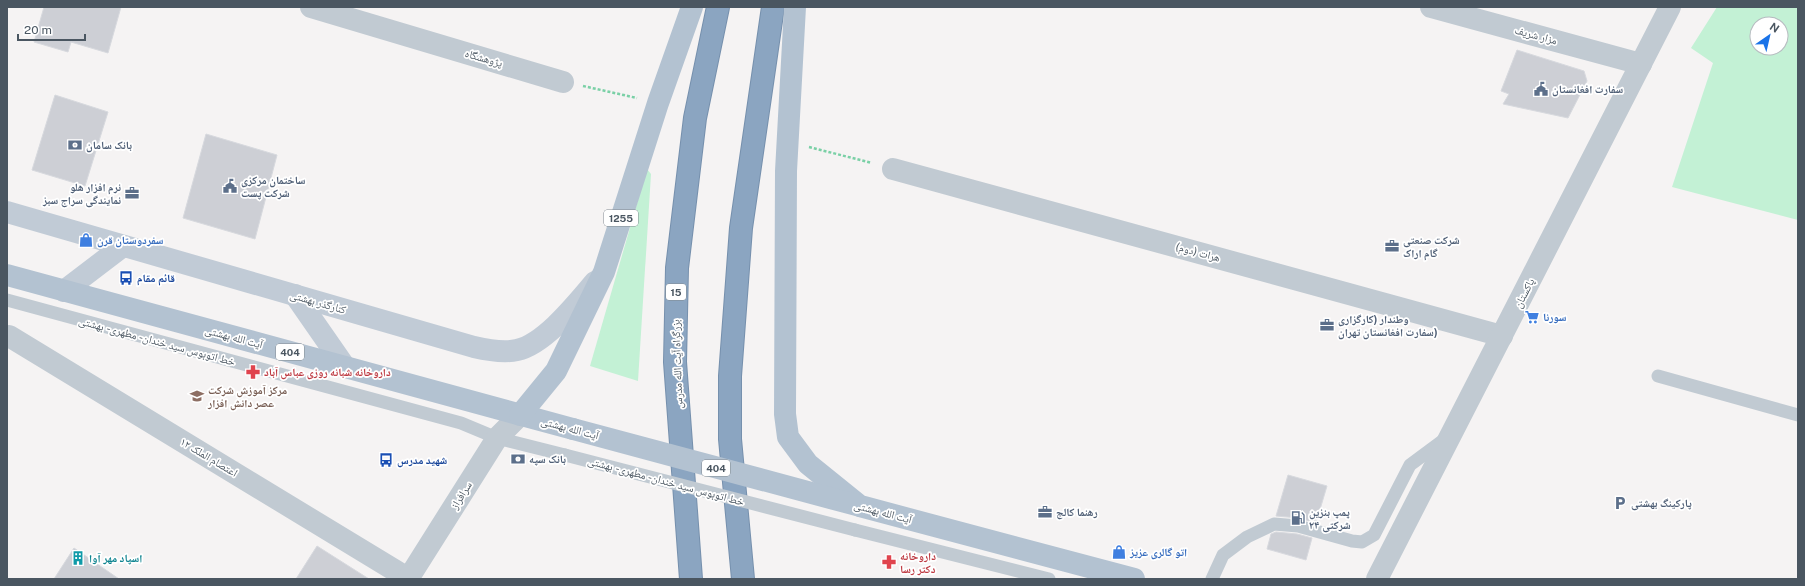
<svg xmlns="http://www.w3.org/2000/svg" width="1805" height="586" font-family="'Public Sans','Noto Naskh Arabic',sans-serif">
	<rect width="100%" height="100%" fill="#f5f3f3"/>
	<!-- green -->
	<g fill="#c3f1d5" fill-rule="evenodd">
		<path d="M 1717,7 L 1798,7 L 1798,220 L 1672,187 L 1713,63 L 1691,48 ZM 1757,24 L 1781,24 L 1781,48 L 1757,48 Z"/>
		<polygon points="647,169 651,174 638,381 590,366"/>
	</g>
	<!-- building -->
	<g fill="#cdcfd5" stroke="#d7d9de">
		<polygon points="44,7 121,7 108,53 71,42 68,52 34,42"/>
		<polygon points="1517,50 1584,71 1587,81 1568,118 1503,104 1509,94 1501,91"/>
		<polygon points="55,95 108,112 85,186 32,170"/>
		<polygon points="206,134 277,155 255,239 183,218"/>
		<polygon points="1288,475 1327,486 1316,523 1299,518 1276,516"/>
		<polygon points="1276,532 1297,534 1312,538 1306,560 1267,549 1271,534"/>
		<polygon points="317,546 369,579 296,579"/>
		<polygon points="74,548 119,579 54,579"/>
	</g>
	<g fill="none" stroke-linecap="round" stroke-linejoin="round">
		<defs>
			<g id="highway">
				<polyline points="691,579 675,362 677,268 695,118 718,7"/>
				<polyline points="743,579 730,439 730,376 741,228 773,7"/>
			</g>
		</defs>
		<!-- highway casing -->
		<use href="#highway" stroke="#7690ad" stroke-width="24"/>
		<!-- path -->
		<g stroke="#7ad0a6" stroke-width="2.5" stroke-dasharray="3 2" stroke-linecap="butt">
			<polyline points="583,86 637,98"/>
			<polyline points="809,147 872,163"/>
		</g>
		<!-- lane -->
		<g stroke="#c1cad2" stroke-width="13">
			<polyline points="7,300 461,423 497,438 565,455"/>
			<polyline points="1658,376 1798,415"/>
			<polyline points="855,530 1049,579"/>
			<polyline points="1212,579 1223,555 1247,537 1274,524 1298,526 1352,541 1362,542 1374,535 1410,465 1445,439"/>
		</g>
		<!-- street -->
		<g stroke="#c1cad2" stroke-width="22">
			<polyline points="311,7 563,82"/>
			<polyline points="1431,7 1641,64"/>
			<polyline points="893,169 1502,336"/>
			<polyline points="9,336 409,579"/>
			<polyline points="408,579 497,438 520,415"/>
			<polyline points="1377,579 1670,7"/>
		</g>
		<!-- secondary -->
		<g stroke="#c1cbd6" stroke-width="22">
			<path d="M 7,212 L 474,347 C 487,350 504,353 517,350 C 545,344 577,303 595,282"/>
			<polyline points="64,291 123,246"/>
			<polyline points="295,295 345,367"/>
		</g>
		<!-- primary -->
		<g stroke="#b3c2d1" stroke-width="22">
			<polyline points="795,7 786,171 785,414 788,437 808,464 860,506 1134,579"/>
			<polyline points="7,275 573,429"/>
			<polyline points="520,415 556,371 604,272 658,103 692,7"/>
		</g>
		<!-- highway -->
		<use href="#highway" stroke="#8ba5c1" stroke-width="22"/>
		<!-- lane-bridge -->
		<polyline stroke="#c1cad2" stroke-width="13" points="565,455 855,530"/>
		<!-- primary-bridge -->
		<polyline stroke="#b3c2d1" stroke-width="22" points="573,429 860,506"/>
	</g>
	<!-- icons -->
	<defs>
		<symbol id="civic-bare" viewBox="-9 -9 18 18"><path d="M-.6-6.5H3V-4.5H.6V-3L4-1V1h2V6H-6V1h2V-1L-.6-3ZM-1.2 2.5V6h2.4V2.5Z" fill="#5c6f8a" stroke="#fff" stroke-width="2.5" paint-order="stroke"/></symbol>
		<symbol id="bank-bare" viewBox="-9 -9 18 18"><path d="M-6-4H6V4H-6ZM0-2.3a2.3 2.3 0 1 0 0 4.6a2.3 2.3 0 1 0 0-4.6Z" fill="#5c6f8a" stroke="#fff" stroke-width="2.5" paint-order="stroke"/></symbol>
		<symbol id="office-bare" viewBox="-9 -9 18 18"><path d="M-6-3h4V-5.5h4V-3h4V5H-6ZM-1-4.5V-3h2v-1.5ZM-6 0V1H6V0Z" fill="#5c6f8a" stroke="#fff" stroke-width="2.5" paint-order="stroke"/></symbol>
		<symbol id="shop-bare" viewBox="-9 -9 18 18"><path d="M-5-2.5h2.3a2.7 3.5 0 0 1 5.4 0H5L5.5 6h-11ZM-1.5-2.5h3a1.5 2.3 0 0 0-3 0Z" fill="#3f7fe0" stroke="#fff" stroke-width="2.5" paint-order="stroke"/></symbol>
		<symbol id="bus-bare" viewBox="-9 -9 18 18"><path d="M-5-6H5V4H4V6H2V4H-2V6H-4V4H-5ZM-3.5-4V0h7V-4ZM-3.5 1.2v1.5H-2V1.2ZM2 1.2v1.5H3.5V1.2Z" fill="#1a4fb4" stroke="#fff" stroke-width="2.5" paint-order="stroke"/></symbol>
		<symbol id="supermarket-bare" viewBox="-9 -9 18 18"><path d="M-6-5.5h2.5l.6 2H6L4.5 2H-2.5L-4.4-4H-6ZM-1.5 3.2a1.3 1.3 0 1 0 .1 0ZM3 3.2a1.3 1.3 0 1 0 .1 0Z" fill="#3f7fe0" stroke="#fff" stroke-width="2.5" paint-order="stroke"/></symbol>
		<symbol id="pharmacy-bare" viewBox="-9 -9 18 18"><path d="M-2-6h4v4h4v4h-4v4h-4v-4h-4v-4h4Z" fill="#e0444e" stroke="#fff" stroke-width="2.5" paint-order="stroke"/></symbol>
		<symbol id="school-bare" viewBox="-9 -9 18 18"><path d="M0-5L7-2L0 1L-7-2ZM-4 1L0 2.5L4 1V4Q0 6-4 4Z" fill="#8d6e63" stroke="#fff" stroke-width="2.5" paint-order="stroke"/></symbol>
		<symbol id="parking-bare" viewBox="-9 -9 18 18"><path d="M-3.5-5.5H1a3.5 3.5 0 0 1 0 7H-1V5.5H-3.5ZM-1-3.4V-.6H.8a1.4 1.4 0 0 0 0-2.8Z" fill="#5c6f8a" stroke="#fff" stroke-width="2.5" paint-order="stroke"/></symbol>
		<symbol id="fuel-bare" viewBox="-9 -9 18 18"><path d="M-5.5-6h7V0h2V4h1.3V-2.5L3-4.5l.8-.8L6-3V5H2.5V1h-1V6h-7ZM-4.2-4.7v3.2H.2V-4.7Z" fill="#5c6f8a" stroke="#fff" stroke-width="2.5" paint-order="stroke"/></symbol>
		<symbol id="building-bare" viewBox="-9 -9 18 18"><path d="M-4-6H4V6H1V3H-1V6H-4ZM-2.5-4.3h1.7v1.8h-1.7ZM.8-4.3h1.7v1.8H.8ZM-2.5-1h1.7V.8h-1.7ZM.8-1h1.7V.8H.8Z" fill="#0f9aa8" stroke="#fff" stroke-width="2.5" paint-order="stroke"/></symbol>
	</defs>
	<g fill-rule="evenodd">
		<use href="#civic-bare" x="1531" y="79" width="20" height="20"/>
		<use href="#bank-bare" x="65" y="135" width="20" height="20"/>
		<use href="#civic-bare" x="220" y="176" width="20" height="20"/>
		<use href="#office-bare" x="122" y="183" width="20" height="20"/>
		<use href="#shop-bare" x="76" y="230" width="20" height="20"/>
		<use href="#office-bare" x="1382" y="236" width="20" height="20"/>
		<use href="#bus-bare" x="116" y="268" width="20" height="20"/>
		<use href="#supermarket-bare" x="1522" y="307" width="20" height="20"/>
		<use href="#office-bare" x="1317" y="315" width="20" height="20"/>
		<use href="#pharmacy-bare" x="243" y="362" width="20" height="20"/>
		<use href="#school-bare" x="187" y="386" width="20" height="20"/>
		<use href="#bank-bare" x="508" y="449" width="20" height="20"/>
		<use href="#bus-bare" x="376" y="450" width="20" height="20"/>
		<use href="#parking-bare" x="1610" y="493" width="20" height="20"/>
		<use href="#office-bare" x="1035" y="502" width="20" height="20"/>
		<use href="#fuel-bare" x="1288" y="508" width="20" height="20"/>
		<use href="#shop-bare" x="1109" y="542" width="20" height="20"/>
		<use href="#building-bare" x="68" y="548" width="20" height="20"/>
		<use href="#pharmacy-bare" x="879" y="552" width="20" height="20"/>
	</g>
	<g text-anchor="middle" stroke-width="3.5" stroke-linejoin="round" paint-order="stroke">
		<!-- shield labels -->
		<g fill="#fff" stroke="#808990" stroke-width="1">
			<rect x="604" y="210" width="34" height="16" rx="3"/>
			<rect x="666" y="284" width="20" height="16" rx="3"/>
			<rect x="276" y="344" width="28" height="16" rx="3"/>
			<rect x="702" y="460" width="28" height="16" rx="3"/>
		</g>
		<g font-size="10" font-weight="bold" fill="#4a5661">
			<text x="621" y="222">1255</text>
			<text x="676" y="296">15</text>
			<text x="290" y="356">404</text>
			<text x="716" y="472">404</text>
		</g>
		<!-- street labels -->
		<g font-size="11" fill="#4a5661" stroke="#fff">
			<text transform="translate(1536 35) rotate(15)" y="4">مزار شریف</text>
			<text transform="translate(484 58) rotate(16)" y="4">پژوهشگاه</text>
			<text transform="translate(1198 252) rotate(15)" y="4">هرات (دوم)</text>
			<text transform="translate(1524 293) rotate(-63)" y="4">پاکستان</text>
			<text transform="translate(318 302) rotate(16)" y="4">کنارگذر بهشتی</text>
			<text transform="translate(234 337) rotate(15)" y="4">آیت الله بهشتی</text>
			<text transform="translate(157 341) rotate(15)" y="4">خط اتوبوس سید خندان - مطهری - بهشتی</text>
			<text transform="translate(677 364) rotate(-92)" y="4">بزرگراه آیت الله مدرس</text>
			<text transform="translate(570 428) rotate(15)" y="4">آیت الله بهشتی</text>
			<text transform="translate(209 457) rotate(31)" y="4">اعتصام الملک ۱۲</text>
			<text transform="translate(666 481) rotate(15)" y="4">خط اتوبوس سید خندان - مطهری - بهشتی</text>
			<text transform="translate(461 495) rotate(-58)" y="4">سرافراز</text>
			<text transform="translate(883 512) rotate(15)" y="4">آیت الله بهشتی</text>
		</g>
		<!-- service labels -->
		<g font-size="11" font-weight="bold" fill="#4e5e75" stroke="#fff" text-anchor="start">
			<text x="1552" y="93">سفارت افغانستان</text>
			<text x="86" y="149">بانک سامان</text>
			<text x="241" y="184">ساختمان مرکزی<tspan x="241" dy="13">شرکت پست</tspan></text>
			<text x="121" y="191" text-anchor="end">نرم افزار هلو<tspan x="121" dy="13">نمایندگی سراج‌ سبز</tspan></text>
			<text x="1403" y="244">شرکت صنعتی<tspan x="1403" dy="13">گام اراک</tspan></text>
			<text x="1338" y="323">وطندار (کارگزاری<tspan x="1338" dy="13">سفارت افغانستان تهران)</tspan></text>
			<text x="529" y="463">بانک سپه</text>
			<text x="1631" y="507">پارکینگ بهشتی</text>
			<text x="1056" y="516">رهنما کالج</text>
			<text x="1309" y="516">پمپ بنزین<tspan x="1309" dy="13">شرکتی ۲۴</tspan></text>
		</g>
		<!-- shop labels -->
		<g font-size="11" font-weight="bold" fill="#366cbe" stroke="#fff" text-anchor="start">
			<text x="97" y="244">سفردوستان قرن</text>
			<text x="1543" y="321">سورنا</text>
			<text x="1130" y="556">اتو گالری عزیز</text>
		</g>
		<!-- transit labels -->
		<g font-size="11" font-weight="bold" fill="#164399" stroke="#fff" text-anchor="start">
			<text x="137" y="282">قائم مقام</text>
			<text x="397" y="464">شهید مدرس</text>
		</g>
		<!-- health labels -->
		<g font-size="11" font-weight="bold" fill="#be3a42" stroke="#fff" text-anchor="start">
			<text x="264" y="376">داروخانه شبانه روزی عباس آباد</text>
			<text x="900" y="560">داروخانه<tspan x="900" dy="13">دکتر رسا</tspan></text>
		</g>
		<!-- education labels -->
		<g font-size="11" font-weight="bold" fill="#785e54" stroke="#fff" text-anchor="start">
			<text x="208" y="394">مرکز آموزش شرکت<tspan x="208" dy="13">عصر دانش افزار</tspan></text>
		</g>
		<!-- culture labels -->
		<g font-size="11" font-weight="bold" fill="#0d838f" stroke="#fff" text-anchor="start">
			<text x="89" y="562">اسپاد مهر آوا</text>
		</g>
	</g>
	<!-- border -->
	<rect width="1805" height="586" fill="none" stroke="#4a5661" stroke-width="16"/>
	<!-- north arrow -->
	<g transform="translate(1769 36) rotate(34)"><circle r="19" fill="#ffffff" stroke="#b7bbc0"/>
	<path d="M0-3L7 15L0 10L-7 15Z" fill="#1a73e8"/>
	<text y="-6" font-size="11" font-weight="bold" text-anchor="middle" fill="#4a5661">N</text>
	</g>
	<!-- scale -->
	<path d="M18 34v6h67v-6" fill="none" stroke="#4a5661" stroke-width="2"/>
	<text x="24" y="34" font-size="12" fill="#4a5661" stroke="#ffffff" stroke-width="3" paint-order="stroke">20 m</text>
</svg>
